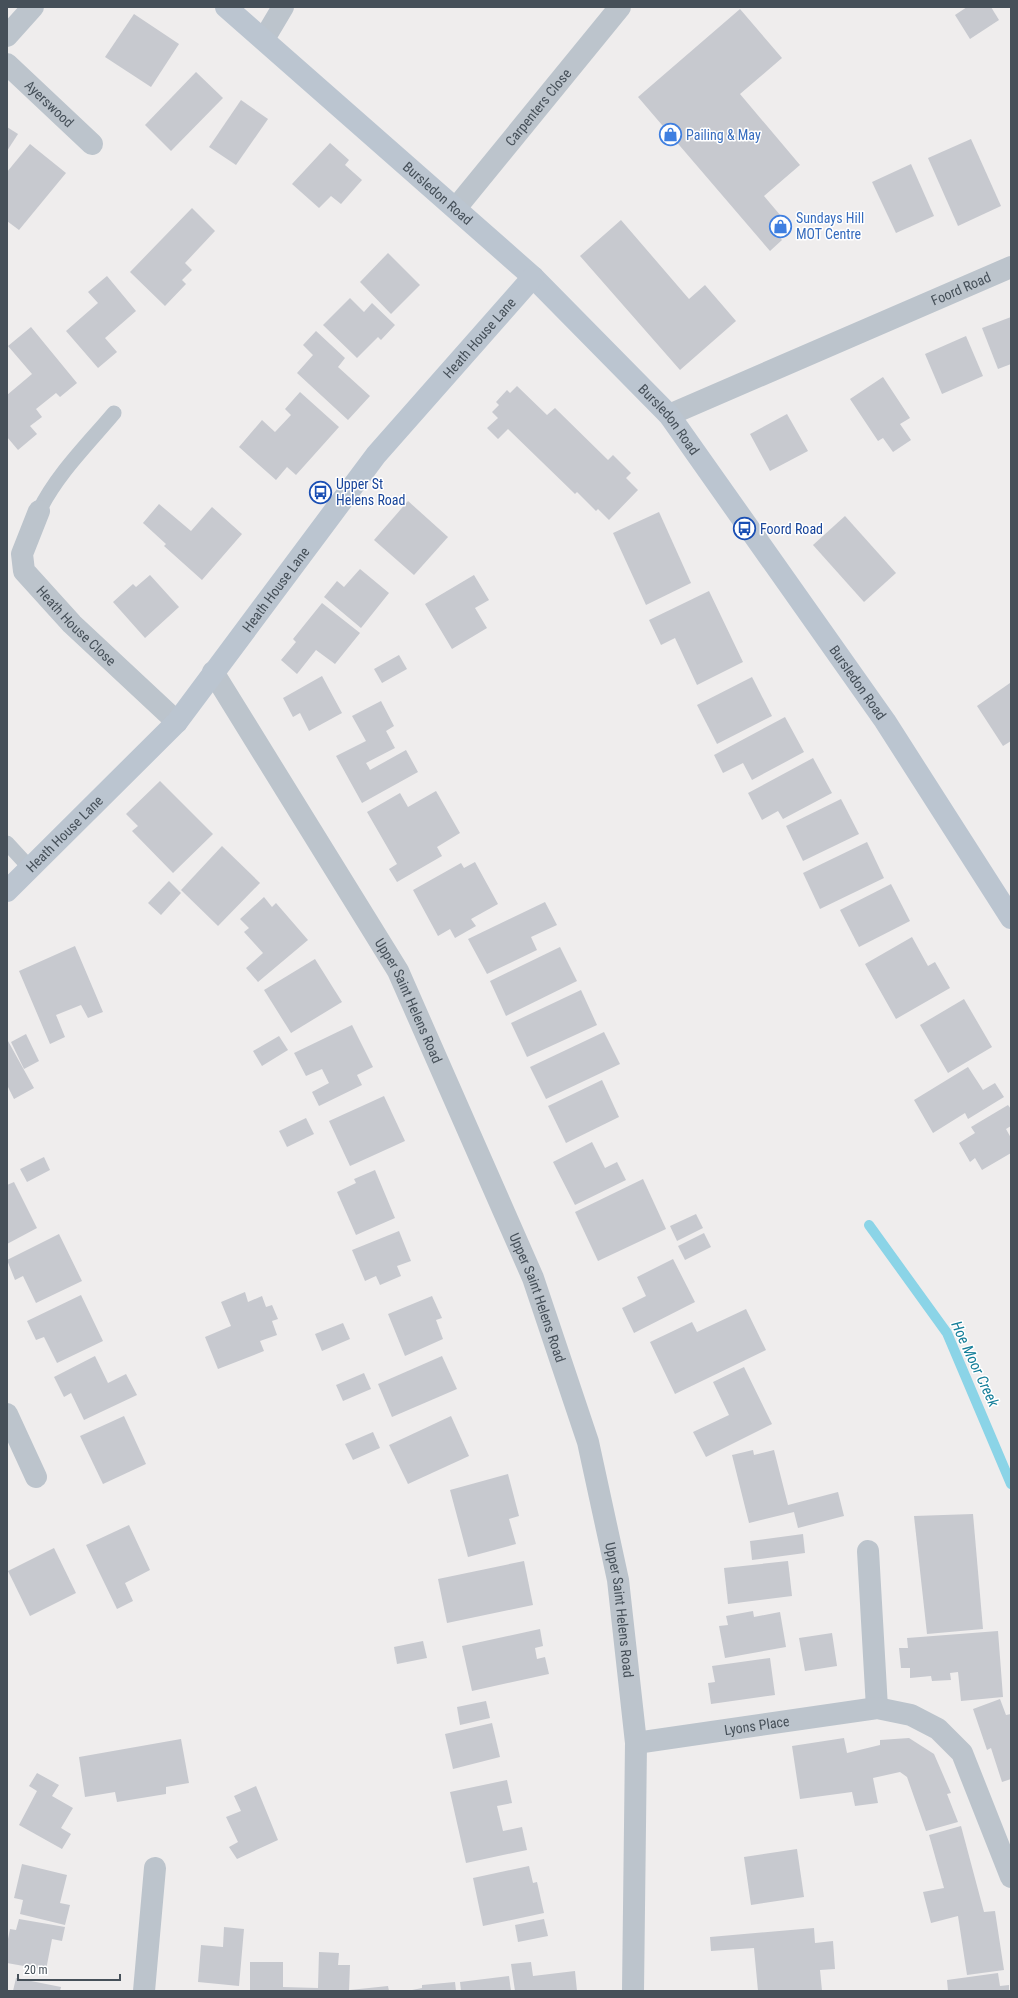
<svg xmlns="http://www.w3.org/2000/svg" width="1018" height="1998" font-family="'Roboto Condensed',sans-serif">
	<rect width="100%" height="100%" fill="#efeded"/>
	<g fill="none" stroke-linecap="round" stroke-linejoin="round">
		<!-- stream -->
		<polyline stroke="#8bd4e7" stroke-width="10" points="869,1225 947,1333 1011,1484"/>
	</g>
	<!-- building -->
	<g fill="#c7c9cf">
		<polygon points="967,7 991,7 999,20 970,39 955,15"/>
		<polygon points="740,9 782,58 740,94 800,165 764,196 786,222 775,232 782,240 770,251 638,97"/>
		<polygon points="134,14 179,44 151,87 105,57"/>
		<polygon points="196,72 223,98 171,151 145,125"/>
		<polygon points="241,100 268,119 236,165 209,147"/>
		<polygon points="7,127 18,134 7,151"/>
		<polygon points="971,139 1001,206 958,226 928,158"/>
		<polygon points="330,143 349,160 345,165 362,180 341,204 331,196 319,208 292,184"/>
		<polygon points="30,144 66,173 19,230 7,221 7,172"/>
		<polygon points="911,164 934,216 896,233 872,182"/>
		<polygon points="192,208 215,231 185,263 192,270 182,280 186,284 165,306 130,272"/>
		<polygon points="621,220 689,299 705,285 736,321 680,370 580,256"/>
		<polygon points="388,253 420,285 391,314 360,282"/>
		<polygon points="107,276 136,311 105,338 117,352 98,368 66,331 98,303 88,292"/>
		<polygon points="350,298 364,312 372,303 395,325 381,340 378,337 357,358 323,325"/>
		<polygon points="1011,317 1011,364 998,369 982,328"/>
		<polygon points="31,327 77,383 60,397 56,393 36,409 42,417 30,426 37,434 18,450 7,437 7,395 32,374 8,346"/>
		<polygon points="316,331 345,358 338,367 370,396 348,420 297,373 313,355 303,345"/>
		<polygon points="966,336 983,376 942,394 925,354"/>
		<polygon points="883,377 910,418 900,424 911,440 893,452 883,438 878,441 850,399"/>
		<polygon points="517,386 547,415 555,408 608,460 613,455 631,473 626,478 638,490 609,520 598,509 596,511 577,492 575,494 508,429 498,439 487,428 498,418 492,412 499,405 496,402 507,390 510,393"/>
		<polygon points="300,392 339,427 296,475 287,467 276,480 239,447 262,420 275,432 291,415 285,409"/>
		<polygon points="787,414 808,451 770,471 750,434"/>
		<polygon points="408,501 448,537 414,575 374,540"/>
		<polygon points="159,504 191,531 212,507 242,534 202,580 164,546 166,544 143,523"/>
		<polygon points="659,512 691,583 646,605 613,533"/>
		<polygon points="845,516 896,573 864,602 813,545"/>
		<polygon points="360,569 389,593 361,628 324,597 337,581 344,587"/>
		<polygon points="150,575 179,607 145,638 113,602 133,584 136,587"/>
		<polygon points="474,575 489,600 475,608 487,628 452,649 425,604"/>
		<polygon points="709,591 743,662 697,685 675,638 661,645 649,620"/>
		<polygon points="322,603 360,633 335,664 316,650 297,674 281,660 296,642 293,639"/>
		<polygon points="399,655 407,669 382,683 374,669"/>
		<polygon points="322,676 342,713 309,731 300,713 293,717 283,698"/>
		<polygon points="752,677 772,716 717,744 697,705"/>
		<polygon points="1010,683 1011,741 1003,746 977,706"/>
		<polygon points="381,701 394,726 386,731 395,748 366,763 369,768 370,770 406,750 418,772 362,803 336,756 366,741 352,716"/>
		<polygon points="785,717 804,752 752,780 743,763 723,773 714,755"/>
		<polygon points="813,758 832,793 783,819 778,811 762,820 748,793"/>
		<polygon points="160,781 213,834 173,873 132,831 138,826 126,814"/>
		<polygon points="436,791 460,833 437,847 442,856 397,882 389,869 397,864 367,812 400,793 408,807"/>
		<polygon points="841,799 859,834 803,861 786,826"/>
		<polygon points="867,842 884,878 820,909 803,873"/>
		<polygon points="222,846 260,883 218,926 181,890"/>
		<polygon points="475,862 498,904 471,919 476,926 455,938 450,929 438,936 413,890 461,863 464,868"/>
		<polygon points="169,881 181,893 161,915 148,903"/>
		<polygon points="891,884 910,921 859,947 840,910"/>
		<polygon points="264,897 272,907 276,903 308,940 258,982 246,968 263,953 244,932 249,928 240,919"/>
		<polygon points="545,902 557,925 531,937 537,950 487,974 468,939"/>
		<polygon points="912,937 928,966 935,962 950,988 896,1019 865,964"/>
		<polygon points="75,946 103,1012 88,1018 81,1005 56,1015 65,1037 50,1044 19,971"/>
		<polygon points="560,947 577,981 506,1016 490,981"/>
		<polygon points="315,959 342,1002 291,1033 264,990"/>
		<polygon points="581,990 597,1025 527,1057 511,1023"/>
		<polygon points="964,999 992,1047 948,1073 920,1025"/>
		<polygon points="352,1025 373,1067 357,1075 362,1085 319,1106 312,1092 329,1083 322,1069 306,1076 294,1053"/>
		<polygon points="604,1032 620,1064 546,1099 530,1067"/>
		<polygon points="26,1034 39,1061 24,1069 11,1042"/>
		<polygon points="279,1036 288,1050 262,1066 253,1051"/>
		<polygon points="7,1041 8,1041 34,1088 14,1099 8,1087 7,1088"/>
		<polygon points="968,1067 983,1090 995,1083 1004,1097 968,1119 965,1113 933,1133 914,1100"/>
		<polygon points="602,1080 619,1117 566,1143 548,1106"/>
		<polygon points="384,1096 405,1141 350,1166 329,1121"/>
		<polygon points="1008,1105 1011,1109 1011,1126 1006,1129 1011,1138 1011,1153 982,1170 975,1158 970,1162 959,1143 975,1133 971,1127"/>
		<polygon points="306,1118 314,1134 287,1147 279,1131"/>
		<polygon points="592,1142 605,1168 617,1162 626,1180 575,1205 553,1162"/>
		<polygon points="44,1157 50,1170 27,1182 20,1169"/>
		<polygon points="375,1170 395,1218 356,1235 337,1192 356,1183 354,1179"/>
		<polygon points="643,1179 666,1229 598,1261 575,1212"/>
		<polygon points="14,1182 37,1228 7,1244 7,1185"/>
		<polygon points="696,1214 703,1228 677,1241 670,1226"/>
		<polygon points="399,1231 411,1261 397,1266 401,1276 380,1285 376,1276 365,1281 352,1250"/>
		<polygon points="704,1233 711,1247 685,1260 678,1246"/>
		<polygon points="59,1234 82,1281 36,1303 23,1276 15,1280 7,1260"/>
		<polygon points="673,1259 695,1302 634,1333 622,1308 646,1296 637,1277"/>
		<polygon points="245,1292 248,1302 262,1296 266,1307 272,1305 278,1319 272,1321 277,1335 260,1341 264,1351 218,1369 205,1337 231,1326 221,1302"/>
		<polygon points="81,1295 103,1341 57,1363 44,1337 36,1340 27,1321"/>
		<polygon points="432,1296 442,1318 436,1320 443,1339 405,1356 388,1314"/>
		<polygon points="746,1309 766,1350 675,1394 650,1342 692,1322 697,1332"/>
		<polygon points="343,1323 350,1339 322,1351 315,1334"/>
		<polygon points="95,1356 108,1383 126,1374 137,1395 84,1420 71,1393 64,1397 54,1377"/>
		<polygon points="442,1356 457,1389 392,1417 378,1384"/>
		<polygon points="744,1367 772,1424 706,1457 693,1432 729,1415 713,1382"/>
		<polygon points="364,1373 371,1389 343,1401 336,1385"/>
		<polygon points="124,1416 146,1464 103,1484 80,1436"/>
		<polygon points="451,1416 469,1456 408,1484 389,1445"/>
		<polygon points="373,1432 380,1448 353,1460 345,1444"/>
		<polygon points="753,1450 754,1455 774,1450 788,1505 838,1492 844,1516 798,1528 794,1512 749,1523 732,1455"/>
		<polygon points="508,1474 519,1516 509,1519 516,1544 468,1557 450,1490"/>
		<polygon points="973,1514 983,1629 927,1634 914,1516"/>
		<polygon points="129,1525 150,1570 125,1583 133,1601 117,1609 86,1545"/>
		<polygon points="803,1534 805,1553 752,1560 750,1541"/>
		<polygon points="54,1548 76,1593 30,1616 8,1571"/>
		<polygon points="524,1561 533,1605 447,1623 438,1579"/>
		<polygon points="788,1561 792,1596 728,1604 724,1568"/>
		<polygon points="753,1611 754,1617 780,1612 786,1647 725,1658 719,1626 728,1625 726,1616"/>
		<polygon points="540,1629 543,1646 535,1648 537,1659 545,1657 549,1674 472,1691 462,1646"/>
		<polygon points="998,1631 1003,1697 961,1701 958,1672 950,1673 951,1680 932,1681 931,1676 910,1678 910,1668 901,1668 899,1648 908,1648 907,1638"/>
		<polygon points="832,1633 837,1666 805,1671 799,1638"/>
		<polygon points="423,1641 427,1658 397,1664 394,1647"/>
		<polygon points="770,1658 775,1695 711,1704 708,1683 715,1682 712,1666"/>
		<polygon points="1000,1699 1006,1715 1011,1714 1011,1779 1002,1782 991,1748 987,1750 973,1709"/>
		<polygon points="486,1701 490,1718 460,1725 457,1707"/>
		<polygon points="492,1723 500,1757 453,1769 445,1734"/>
		<polygon points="844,1738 847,1753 880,1745 880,1740 909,1738 934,1754 951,1793 947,1794 958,1822 926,1831 907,1777 900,1772 873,1778 878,1803 855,1806 852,1792 800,1799 792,1746"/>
		<polygon points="181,1739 189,1783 166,1787 166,1794 117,1802 115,1792 85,1797 79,1757"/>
		<polygon points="37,1773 59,1785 52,1796 73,1808 61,1828 71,1834 62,1849 19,1825 37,1791 29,1786"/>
		<polygon points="507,1780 512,1803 497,1806 503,1831 522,1827 527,1850 466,1863 450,1792"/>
		<polygon points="256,1786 278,1840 237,1859 229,1847 238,1842 226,1817 241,1811 234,1796"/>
		<polygon points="961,1826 984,1912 995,1911 1004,1970 967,1975 958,1916 931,1923 923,1892 944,1888 929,1835"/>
		<polygon points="797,1849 804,1897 751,1905 744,1857"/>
		<polygon points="22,1864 67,1875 60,1903 70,1905 65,1925 20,1914 23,1900 14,1898"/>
		<polygon points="529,1866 533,1883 537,1882 544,1913 483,1926 473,1878"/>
		<polygon points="19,1919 65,1927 62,1941 52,1939 46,1970 7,1963 7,1944 10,1929 16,1930"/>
		<polygon points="544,1919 548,1936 518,1942 515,1925"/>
		<polygon points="224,1927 244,1929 239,1986 198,1982 201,1945 223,1947"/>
		<polygon points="814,1928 815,1943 833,1941 835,1969 820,1970 822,1991 758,1991 754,1948 711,1951 710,1937"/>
		<polygon points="319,1952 339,1953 338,1965 350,1965 349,1991 250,1991 250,1962 283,1962 283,1987 318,1988"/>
		<polygon points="531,1962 533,1976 575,1971 577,1991 515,1991 511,1964"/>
		<polygon points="998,1973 1000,1986 1009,1985 1009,1991 948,1991 947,1980"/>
		<polygon points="509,1976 511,1991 461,1991 460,1982"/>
		<polygon points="16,1978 61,1987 60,1991 13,1991"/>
		<polygon points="455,1982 456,1991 407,1991 422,1988 422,1985"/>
		<polygon points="388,1986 389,1991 350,1991 350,1990"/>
	</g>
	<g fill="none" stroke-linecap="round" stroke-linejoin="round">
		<!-- lane -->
		<g stroke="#bcc4cc" stroke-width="15">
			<path d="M 39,511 C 57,474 88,444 114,413"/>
			<polyline points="7,843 30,868"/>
		</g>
		<!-- street -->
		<g stroke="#bcc4cc" stroke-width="22">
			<polyline points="7,36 33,7"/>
			<polyline points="264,39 283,7"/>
			<path id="s1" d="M 7,64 L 92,144"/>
			<path id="s2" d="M 456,208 L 620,7"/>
			<path id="s3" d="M 669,415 L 1011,267"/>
			<path id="s4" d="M 39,511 L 22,554 L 24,571 L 72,624 L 177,722"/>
			<path id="s5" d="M 213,672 L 398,971 L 533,1278 L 588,1442 L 618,1580 L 636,1743 L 633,1991"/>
			<polyline points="7,1414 36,1477"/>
			<polyline points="868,1551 877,1708"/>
			<path id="s6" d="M 636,1743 L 877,1708 L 911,1715 L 938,1729 L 962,1753 L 1011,1877"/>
			<polyline points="144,1991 155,1868"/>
		</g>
		<!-- secondary -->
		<g stroke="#bbc5d0" stroke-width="22">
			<path id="s7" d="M 226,7 L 533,277 L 669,415 L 885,721 L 1011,918"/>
			<path id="s8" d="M 7,891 L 177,722 L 376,455 L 533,277"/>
		</g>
	</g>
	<!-- icons -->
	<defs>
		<symbol id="shop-ring" viewBox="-11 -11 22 22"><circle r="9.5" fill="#fff" stroke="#3f7fe0" stroke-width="1.5"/><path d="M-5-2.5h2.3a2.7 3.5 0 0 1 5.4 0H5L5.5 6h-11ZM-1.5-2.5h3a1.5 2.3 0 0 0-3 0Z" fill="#3f7fe0"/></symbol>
		<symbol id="bus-ring" viewBox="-11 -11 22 22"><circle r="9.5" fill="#fff" stroke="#1a4fb4" stroke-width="1.5"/><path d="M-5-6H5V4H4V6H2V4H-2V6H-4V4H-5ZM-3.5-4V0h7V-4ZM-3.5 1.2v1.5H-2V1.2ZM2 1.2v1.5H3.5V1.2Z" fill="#1a4fb4"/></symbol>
	</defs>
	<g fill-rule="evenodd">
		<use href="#shop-ring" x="658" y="122" width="25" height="25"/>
		<use href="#shop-ring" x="768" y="214" width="25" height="25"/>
		<use href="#bus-ring" x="308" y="480" width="25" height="25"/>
		<use href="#bus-ring" x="732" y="516" width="25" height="25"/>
	</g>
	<g text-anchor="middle" stroke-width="3" stroke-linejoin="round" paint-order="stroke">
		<!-- street labels -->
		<g font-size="14" fill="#465059" stroke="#fff">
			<text dy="5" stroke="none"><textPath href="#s1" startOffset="58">Ayerswood</textPath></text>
			<text dy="5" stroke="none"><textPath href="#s2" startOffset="130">Carpenters Close</textPath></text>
			<text dy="5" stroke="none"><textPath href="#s7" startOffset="282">Bursledon Road</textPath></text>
			<text dy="5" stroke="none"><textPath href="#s3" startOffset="318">Foord Road</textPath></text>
			<text dy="5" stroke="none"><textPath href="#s8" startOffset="729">Heath House Lane</textPath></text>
			<text dy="5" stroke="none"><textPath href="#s7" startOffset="606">Bursledon Road</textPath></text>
			<text dy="5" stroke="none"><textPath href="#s8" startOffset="405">Heath House Lane</textPath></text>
			<text dy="5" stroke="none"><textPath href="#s4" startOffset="139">Heath House Close</textPath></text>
			<text dy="5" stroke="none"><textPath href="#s7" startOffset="930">Bursledon Road</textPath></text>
			<text dy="5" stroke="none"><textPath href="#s8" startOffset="81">Heath House Lane</textPath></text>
			<text dy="5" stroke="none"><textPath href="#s5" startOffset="383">Upper Saint Helens Road</textPath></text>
			<text dy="5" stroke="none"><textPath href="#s5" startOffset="707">Upper Saint Helens Road</textPath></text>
			<text dy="5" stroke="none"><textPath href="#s5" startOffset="1031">Upper Saint Helens Road</textPath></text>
			<text dy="5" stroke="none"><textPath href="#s6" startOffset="122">Lyons Place</textPath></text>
		</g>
		<!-- shop labels -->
		<g font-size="14" fill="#366cbe" stroke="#fff" text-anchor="start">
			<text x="686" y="140">Pailing &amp; May</text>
			<text x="796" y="223">Sundays Hill<tspan x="796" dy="16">MOT Centre</tspan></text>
		</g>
		<!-- transit labels -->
		<g font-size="14" fill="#164399" stroke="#fff" text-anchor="start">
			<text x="336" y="489">Upper St<tspan x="336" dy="16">Helens Road</tspan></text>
			<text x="760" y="534">Foord Road</text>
		</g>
		<!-- water labels -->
		<g font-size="15" font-style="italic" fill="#137d98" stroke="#fff">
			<text transform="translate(975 1364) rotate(65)" y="5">Hoe Moor Creek</text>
		</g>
	</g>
	<!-- border -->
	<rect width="1018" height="1998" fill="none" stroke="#465059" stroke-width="16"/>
	<!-- scale -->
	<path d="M18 1974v6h102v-6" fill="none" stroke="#465059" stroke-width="2"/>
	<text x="24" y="1974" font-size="12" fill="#465059" stroke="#ffffff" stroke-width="3" paint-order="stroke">20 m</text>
</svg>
